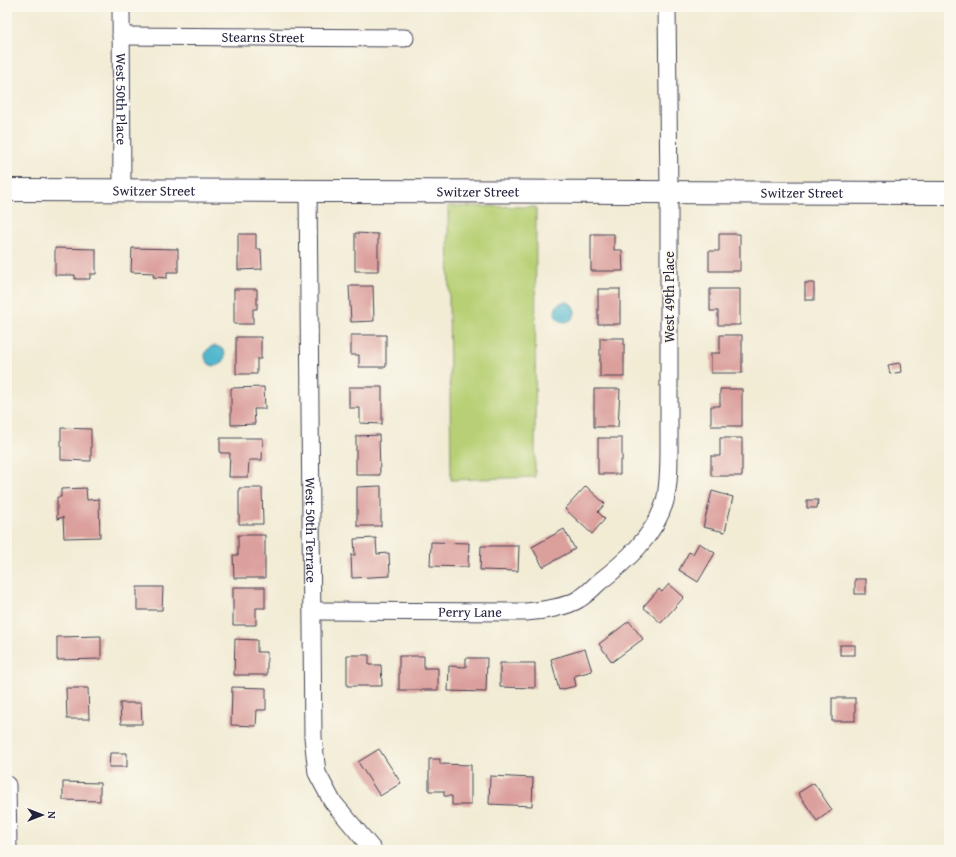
<svg xmlns="http://www.w3.org/2000/svg" width="956" height="857" font-family="'Gentium Book Plus',serif">
	<rect width="100%" height="100%" fill="#fbf7ec"/>
	<filter id="ink" filterUnits="userSpaceOnUse"><feTurbulence type="fractalNoise" baseFrequency=".025" numOctaves="2"/><feDisplacementMap in="SourceGraphic" scale="8" xChannelSelector="R" yChannelSelector="G"/><feConvolveMatrix kernelMatrix="1 2 1 2 8 2 1 2 1" color-interpolation-filters="sRGB"/></filter>
	<filter id="wash" filterUnits="userSpaceOnUse"><feTurbulence type="fractalNoise" baseFrequency=".012" numOctaves="4" result="noise"/><feDisplacementMap in="SourceGraphic" scale="16" xChannelSelector="R" yChannelSelector="G"/><feGaussianBlur stdDeviation="0.9" result="paint"/><feColorMatrix in="noise" values="0 0 0 0 0 0 0 0 0 0 0 0 0 0 0 0 0 1.4 0 .05"/><feComposite in="paint" operator="in"/></filter>
	<g filter="url(#wash)">
		<rect width="100%" height="100%" fill="#f2ecd5"/>
		<!-- green -->
		<polygon fill="#b7d075" stroke="#6c7958" points="448,206 536,207 535,477 451,480"/>
		<!-- water -->
		<g fill="#4eb5cc" stroke="#386c84">
			<circle cx="565" cy="312" r="10"/>
			<circle cx="215" cy="356" r="10"/>
		</g>
		<g id="blocks">
			<!-- building -->
			<g fill="#db9f9c">
				<polygon points="355,233 378,234 378,271 355,271"/>
				<polygon points="238,234 256,234 256,249 261,249 262,269 238,270"/>
				<polygon points="591,234 614,234 614,250 622,250 623,271 591,271"/>
				<polygon points="719,234 740,234 740,271 709,271 709,251 719,251"/>
				<polygon points="55,248 96,249 96,274 90,274 90,279 75,279 75,275 55,275"/>
				<polygon points="132,248 178,249 178,272 167,272 167,278 153,277 154,273 131,272"/>
				<rect x="805" y="283" width="9" height="17"/>
				<polygon points="349,286 373,286 374,321 351,322"/>
				<polygon points="234,289 257,289 257,309 253,309 253,324 234,324"/>
				<rect x="598" y="289" width="22" height="35"/>
				<polygon points="710,289 740,289 740,325 718,325 718,311 710,311"/>
				<polygon points="351,335 386,335 386,367 359,367 359,355 351,355"/>
				<polygon points="720,335 742,335 742,373 711,373 711,353 720,353"/>
				<polygon points="236,337 261,337 261,359 257,359 257,374 236,374"/>
				<rect x="600" y="338" width="24" height="39"/>
				<polygon points="900,363 901,372 890,374 888,365"/>
				<polygon points="264,387 265,409 254,409 255,424 231,425 231,388"/>
				<polygon points="349,387 382,387 382,424 360,423 360,408 349,408"/>
				<polygon points="594,389 620,389 618,427 594,427"/>
				<polygon points="720,389 742,389 742,426 711,426 711,406 720,406"/>
				<polygon points="61,428 91,429 91,461 61,460"/>
				<polygon points="379,435 380,475 356,475 356,436"/>
				<polygon points="220,438 263,438 262,460 249,460 248,477 229,477 230,453 220,453"/>
				<polygon points="598,438 622,438 622,461 620,461 620,474 598,474"/>
				<polygon points="720,438 742,438 742,476 711,476 711,456 720,456"/>
				<polygon points="381,486 381,526 357,526 357,487"/>
				<polygon points="586,486 605,504 598,512 605,519 592,534 565,509"/>
				<polygon points="86,488 87,500 99,499 100,537 64,538 63,517 57,519 57,497 61,497 61,489"/>
				<polygon points="239,488 262,488 263,524 239,524"/>
				<polygon points="712,491 733,497 725,532 703,527"/>
				<polygon points="807,500 818,500 817,508 807,508"/>
				<polygon points="564,529 575,549 543,567 532,547"/>
				<polygon points="238,535 265,535 265,578 234,578 233,555 238,555"/>
				<polygon points="376,538 377,554 389,553 390,576 352,578 351,555 355,555 354,539"/>
				<polygon points="431,542 469,543 468,567 430,566"/>
				<polygon points="699,543 715,553 698,582 679,570 689,552 693,554"/>
				<polygon points="481,546 519,546 518,571 480,570"/>
				<rect x="855" y="579" width="11" height="15"/>
				<polygon points="669,584 684,597 661,623 643,607 659,589 662,592"/>
				<polygon points="137,587 163,587 162,610 137,610"/>
				<polygon points="233,587 265,587 265,608 256,608 256,625 233,625"/>
				<polygon points="629,621 643,639 612,662 599,644"/>
				<polygon points="101,636 101,659 57,660 57,637"/>
				<polygon points="235,639 257,640 257,652 267,652 267,675 234,675"/>
				<rect x="840" y="645" width="15" height="10"/>
				<polygon points="585,649 592,671 574,676 576,686 559,690 551,659"/>
				<polygon points="347,655 369,655 369,665 381,665 382,686 347,686"/>
				<polygon points="399,656 424,656 424,668 438,668 438,690 399,690"/>
				<polygon points="466,658 487,658 486,692 448,691 449,666 466,667"/>
				<polygon points="500,663 535,663 535,688 500,687"/>
				<polygon points="232,687 266,688 266,710 257,710 256,726 231,725"/>
				<polygon points="66,688 88,688 89,719 67,719"/>
				<rect x="832" y="698" width="23" height="23"/>
				<polygon points="120,703 141,703 142,724 121,724"/>
				<polygon points="379,749 401,783 380,796 358,762"/>
				<polygon points="110,753 127,753 127,767 109,767"/>
				<polygon points="429,759 440,759 440,764 471,765 471,805 452,805 452,796 444,796 444,791 429,791"/>
				<polygon points="490,776 533,778 532,806 489,804"/>
				<polygon points="63,782 100,783 100,801 63,800"/>
				<polygon points="814,783 832,810 817,821 798,793"/>
			</g>
		</g>
	</g>
	<g filter="url(#ink)">
		<use href="#blocks" fill-opacity="0" stroke="#414052" stroke-width="1"/>
		<g fill="none" stroke-linecap="round" stroke-linejoin="round">
			<defs>
				<g id="minor">
					<path id="s1" d="M 121,7 L 122,190"/>
					<path id="s2" d="M 121,36 L 405,38"/>
					<path id="s3" d="M 308,191 L 313,737 L 317,773 L 332,801 L 373,850"/>
					<path id="s4" d="M 313,611 L 526,612 C 541,611 567,607 579,599 C 586,595 592,589 598,583 C 625,562 655,536 665,501 C 669,484 669,467 669,449 L 669,192 L 667,7"/>
					<polyline points="7,785 8,850"/>
				</g>
				<g id="tertiary">
					<path id="s5" d="M 7,190 L 949,193"/>
				</g>
			</defs>
			<!-- minor casing -->
			<use href="#minor" stroke="#414052" stroke-width="19"/>
			<!-- tertiary casing -->
			<use href="#tertiary" stroke="#414052" stroke-width="24"/>
			<!-- minor -->
			<use href="#minor" stroke="#fff" stroke-width="17"/>
			<!-- tertiary -->
			<use href="#tertiary" stroke="#fff" stroke-width="22"/>
		</g>
	</g>
	<g text-anchor="middle" stroke-width="3" stroke-linejoin="round" paint-order="stroke">
		<!-- street labels -->
		<g font-size="14" fill="#22223b" stroke="#fbf7ec">
			<text dy="5" stroke="none"><textPath href="#s2" startOffset="142">Stearns Street</textPath></text>
			<text dy="5" stroke="none"><textPath href="#s1" startOffset="92">West 50th Place</textPath></text>
			<text dy="5" stroke="none"><textPath href="#s5" startOffset="147">Switzer Street</textPath></text>
			<text dy="5" stroke="none"><textPath href="#s5" startOffset="471">Switzer Street</textPath></text>
			<text dy="5" stroke="none"><textPath href="#s5" startOffset="795">Switzer Street</textPath></text>
			<text transform="translate(669 297) rotate(-90)" y="5">West 49th Place</text>
			<text dy="5" stroke="none"><textPath href="#s3" startOffset="339">West 50th Terrace</textPath></text>
			<text dy="5" stroke="none"><textPath href="#s4" startOffset="157">Perry Lane</textPath></text>
		</g>
	</g>
	<!-- margin -->
	<rect width="956" height="857" fill="none" stroke="#fbf7ec" stroke-width="24"/>
	<!-- north arrow -->
	<g transform="translate(42 815) rotate(90)" stroke="#fbf7ec" stroke-width="3" paint-order="stroke">
	<path d="M0-3L7 15L0 10L-7 15Z" fill="#22223b"/>
	<text y="-6" font-size="11" font-weight="bold" text-anchor="middle" fill="#22223b">N</text>
	</g>
</svg>
